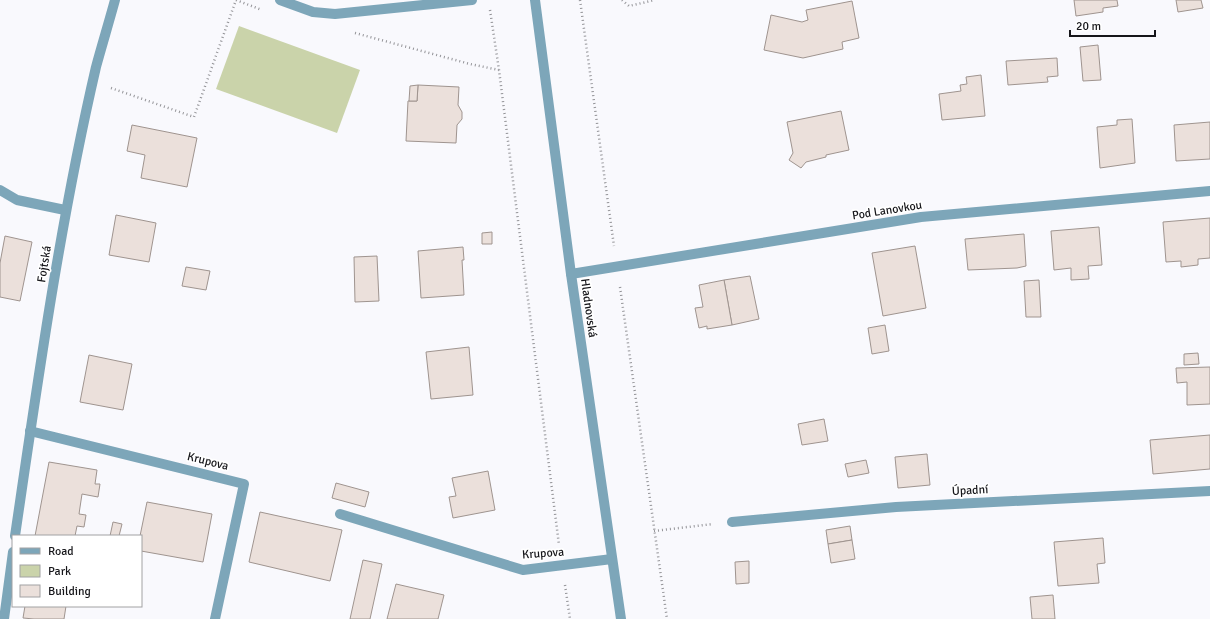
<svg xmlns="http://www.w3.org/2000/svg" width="1210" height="619" font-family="Signika,sans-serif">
	<rect width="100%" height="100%" fill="#f9f9fd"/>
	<!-- green -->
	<polygon fill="#cad3aa" points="239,26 360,70 337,133 216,89"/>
	<!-- building -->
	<g fill="#ebe0db" stroke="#9f948f">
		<polygon points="1074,0 1117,0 1118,6 1103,8 1103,12 1076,16"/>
		<polygon points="1176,0 1201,0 1203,8 1178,12"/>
		<polygon points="852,1 859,38 842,42 843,49 803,58 764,50 771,15 802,22 808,20 806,10"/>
		<polygon points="1098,45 1101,80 1083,81 1080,47"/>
		<polygon points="1057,58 1058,76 1047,77 1048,82 1008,85 1006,61"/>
		<polygon points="981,75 985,116 942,120 939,94 961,91 960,85 967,84 966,77"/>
		<polygon points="418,85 459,87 458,105 462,112 462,119 457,125 456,143 406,141 408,101 417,101"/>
		<polygon points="418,85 417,101 409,101 410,86"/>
		<polygon points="841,111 849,150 826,155 826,157 806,162 801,168 789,160 793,153 787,122"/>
		<polygon points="1132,119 1135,163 1100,168 1097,127 1117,125 1117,120"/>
		<polygon points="1210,122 1210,159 1176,161 1174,125"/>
		<polygon points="132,125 197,138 187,187 141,178 145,155 127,151"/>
		<polygon points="116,215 156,223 149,262 109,255"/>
		<polygon points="1210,218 1210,258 1198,259 1198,265 1181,267 1181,261 1166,262 1163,222"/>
		<polygon points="1099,227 1102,265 1088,266 1089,279 1071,280 1071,268 1054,270 1051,231"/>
		<polygon points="492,232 492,244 482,244 482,233"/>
		<polygon points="1024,234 1026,266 1017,268 968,270 965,239"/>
		<polygon points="5,236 32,242 20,301 0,297 0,263"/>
		<polygon points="915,246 926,308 883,316 872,253"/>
		<polygon points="463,247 464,260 462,260 464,295 421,298 418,251"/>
		<polygon points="377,256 379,301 355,302 354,257"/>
		<polygon points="186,267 210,271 206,290 182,286"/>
		<polygon points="750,276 759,319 732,325 724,280"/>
		<polygon points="724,280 732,325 707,329 707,326 699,328 695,308 703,307 699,285"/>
		<polygon points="1039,280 1041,317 1026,317 1024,281"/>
		<polygon points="885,325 889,351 872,354 868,328"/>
		<polygon points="469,347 473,395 431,399 426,352"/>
		<polygon points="1198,353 1199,364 1184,365 1184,354"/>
		<polygon points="89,355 132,364 123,410 80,402"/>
		<polygon points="1210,367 1210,404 1187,405 1187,382 1177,383 1176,368"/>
		<polygon points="824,419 828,441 802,445 798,424"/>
		<polygon points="1210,435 1210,469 1153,474 1150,440"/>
		<polygon points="927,454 930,485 898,488 895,457"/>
		<polygon points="866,460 869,473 848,477 845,464"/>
		<polygon points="49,462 97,470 95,484 100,484 98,497 82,494 79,514 86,515 84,527 77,526 75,536 35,536"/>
		<polygon points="488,471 495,510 453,518 449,497 456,496 452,478"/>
		<polygon points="336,483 369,492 365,507 332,498"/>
		<polygon points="147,502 212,514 203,562 141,551 140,536"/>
		<polygon points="260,512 342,530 330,581 249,562"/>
		<polygon points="113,522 122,524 119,536 110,536"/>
		<polygon points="850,526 852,540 828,544 826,530"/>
		<polygon points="1103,538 1105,563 1097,564 1099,583 1058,586 1054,542"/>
		<polygon points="852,540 855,559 831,563 828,544"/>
		<polygon points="363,560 382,564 370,619 350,619"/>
		<polygon points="749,561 749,583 736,584 735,562"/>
		<polygon points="396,584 444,595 438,619 387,619"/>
		<polygon points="1053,595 1055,619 1032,619 1030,597"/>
		<polygon points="25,606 66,606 64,619 34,619 23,618"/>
	</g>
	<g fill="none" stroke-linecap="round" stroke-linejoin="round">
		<!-- path -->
		<g stroke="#949498" stroke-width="2.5" stroke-dasharray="1 3" stroke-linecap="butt">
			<polyline points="236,0 262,10"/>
			<polyline points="580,0 614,246"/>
			<polyline points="622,0 629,6 655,0"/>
			<polyline points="490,10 499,70 559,545"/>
			<polyline points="355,33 470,64 499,70"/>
			<polyline points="111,88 194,117 236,0"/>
			<polyline points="620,287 667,619"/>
			<polyline points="654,531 713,524"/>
			<polyline points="565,585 570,619"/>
		</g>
		<!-- lane -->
		<polyline stroke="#7da6b9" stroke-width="10" points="0,190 17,200 65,210"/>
		<!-- street -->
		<g stroke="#7da6b9" stroke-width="10">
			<polyline points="280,0 313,12 335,14 472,0"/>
			<polyline points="535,0 571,274 621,619"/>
			<polyline points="571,274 921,217 1210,191"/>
			<polyline points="30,431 244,484 215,619"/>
			<polyline points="340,514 523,570 612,559"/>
			<polyline points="732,522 896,507 1210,491"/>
			<path d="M 15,536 C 38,379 60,222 96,67 C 102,45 109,22 115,0"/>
			<polyline points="4,619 13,552"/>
		</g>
	</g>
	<g text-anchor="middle" stroke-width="3.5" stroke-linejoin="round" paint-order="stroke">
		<!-- street labels -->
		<g font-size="12" fill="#16161a" stroke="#fff">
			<text transform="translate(887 210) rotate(-9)" y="4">Pod Lanovkou</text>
			<text transform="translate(44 264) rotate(-81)" y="4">Fojtská</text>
			<text transform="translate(589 308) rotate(82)" y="4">Hladnovská</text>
			<text transform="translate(208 461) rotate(14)" y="4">Krupova</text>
			<text transform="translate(970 490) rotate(-3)" y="4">Úpadní</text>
			<text transform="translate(543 553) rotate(-4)" y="4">Krupova</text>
		</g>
	</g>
	<!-- legend -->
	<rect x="12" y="535" width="130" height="72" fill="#ffffff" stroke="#a2a2a3"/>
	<rect x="20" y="548" width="20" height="6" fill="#7da6b9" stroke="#a2a2a3"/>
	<text x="48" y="555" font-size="12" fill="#16161a">Road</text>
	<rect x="20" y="565" width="20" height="12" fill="#cad3aa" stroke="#a2a2a3"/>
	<text x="48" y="575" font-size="12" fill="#16161a">Park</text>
	<rect x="20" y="585" width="20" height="12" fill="#ebe0db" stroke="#a2a2a3"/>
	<text x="48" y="595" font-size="12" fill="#16161a">Building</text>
	<!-- scale -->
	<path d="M1070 30v6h85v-6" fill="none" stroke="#16161a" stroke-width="2"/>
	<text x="1076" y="30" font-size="12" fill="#16161a" stroke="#ffffff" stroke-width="3" paint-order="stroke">20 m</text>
</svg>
